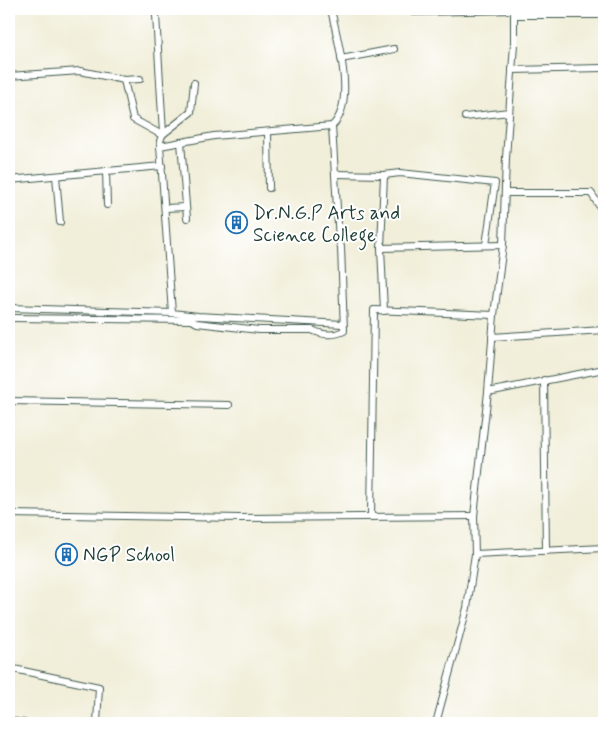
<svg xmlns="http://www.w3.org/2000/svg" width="613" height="732" font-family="Mynerve,sans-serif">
	<rect width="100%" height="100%" fill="#fff"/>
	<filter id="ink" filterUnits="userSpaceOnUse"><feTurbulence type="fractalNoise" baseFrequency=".02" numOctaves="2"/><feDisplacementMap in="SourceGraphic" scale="10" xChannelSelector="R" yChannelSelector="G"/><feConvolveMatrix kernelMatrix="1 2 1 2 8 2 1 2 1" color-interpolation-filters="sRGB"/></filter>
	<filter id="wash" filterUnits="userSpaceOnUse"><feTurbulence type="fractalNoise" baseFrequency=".0096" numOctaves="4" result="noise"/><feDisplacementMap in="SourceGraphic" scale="20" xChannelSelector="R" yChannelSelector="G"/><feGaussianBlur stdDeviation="1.12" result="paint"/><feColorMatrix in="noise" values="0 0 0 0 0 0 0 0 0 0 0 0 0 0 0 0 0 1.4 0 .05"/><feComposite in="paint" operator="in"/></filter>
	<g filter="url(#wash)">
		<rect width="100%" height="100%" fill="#f1eed9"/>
	</g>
	<g filter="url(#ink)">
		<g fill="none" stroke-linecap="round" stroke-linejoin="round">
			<defs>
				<g id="street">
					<polyline points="410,9 413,12 418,12 514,10"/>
					<polyline points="514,9 514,44 506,158 503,245 494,315 488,392 604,369"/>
					<polyline points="156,15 163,133 160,141 161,146"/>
					<polyline points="514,15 604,15"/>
					<polyline points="341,59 394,49"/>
					<polyline points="512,70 602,68"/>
					<polyline points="9,76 80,71 124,80 140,79"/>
					<polyline points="124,80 133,119 162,135 191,112 194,83"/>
					<polyline points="465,117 509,112"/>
					<polyline points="268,132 269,188"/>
					<polyline points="181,142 187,218"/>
					<polyline points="106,171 107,205"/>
					<polyline points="336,174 384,175 400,173 495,183 486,245"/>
					<polyline points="56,176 60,222"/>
					<polyline points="9,180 162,166"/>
					<polyline points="9,189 11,228"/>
					<polyline points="505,193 591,193 604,213"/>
					<polyline points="165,208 186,207"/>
					<polyline points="381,248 503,245"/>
					<polyline points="9,308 172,313 198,316 343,324"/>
					<polyline points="384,311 381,248 384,175"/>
					<path d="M 172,313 L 160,146 L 214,136 L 332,126 C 357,103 337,39 331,9"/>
					<path d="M 9,318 L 192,320 L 197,323 L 259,330 L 312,330 C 322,335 334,336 344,331 L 341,247 L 339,241 L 332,126"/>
					<polyline points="492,337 604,330"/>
					<polyline points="544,380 546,551"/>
					<polyline points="9,401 229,405"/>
					<polyline points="9,514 240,518 474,516"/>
					<polyline points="371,517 374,310 494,315"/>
					<polyline points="475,554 604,548"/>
					<polyline points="9,668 99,687 97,723"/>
					<polyline points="9,721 24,723"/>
					<polyline points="436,723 467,608 475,554 474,516 488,392"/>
				</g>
			</defs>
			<!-- street casing -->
			<use href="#street" stroke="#3e584d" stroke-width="8"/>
			<!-- street -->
			<use href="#street" stroke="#fff" stroke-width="6"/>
		</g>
	</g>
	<!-- icons -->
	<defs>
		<symbol id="building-ring" viewBox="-11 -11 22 22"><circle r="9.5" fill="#fff" stroke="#1f6fb2" stroke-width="1.5"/><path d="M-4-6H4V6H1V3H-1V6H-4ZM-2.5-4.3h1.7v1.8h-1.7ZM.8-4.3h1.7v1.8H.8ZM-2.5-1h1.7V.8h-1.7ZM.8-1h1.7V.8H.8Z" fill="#1f6fb2"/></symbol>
	</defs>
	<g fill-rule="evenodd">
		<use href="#building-ring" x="224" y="210" width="25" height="25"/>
		<use href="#building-ring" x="54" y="542" width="25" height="25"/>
	</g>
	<g text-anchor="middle" stroke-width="4" stroke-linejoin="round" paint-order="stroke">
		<!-- poi labels -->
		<g font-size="19" fill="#1f3d34" stroke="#fff" text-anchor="start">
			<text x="253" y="219">Dr.N.G.P Arts and<tspan x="253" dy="22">Science College</tspan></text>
			<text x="83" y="561">NGP School</text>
		</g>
	</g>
	<!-- margin -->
	<rect width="613" height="732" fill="none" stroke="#fff" stroke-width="30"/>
</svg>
